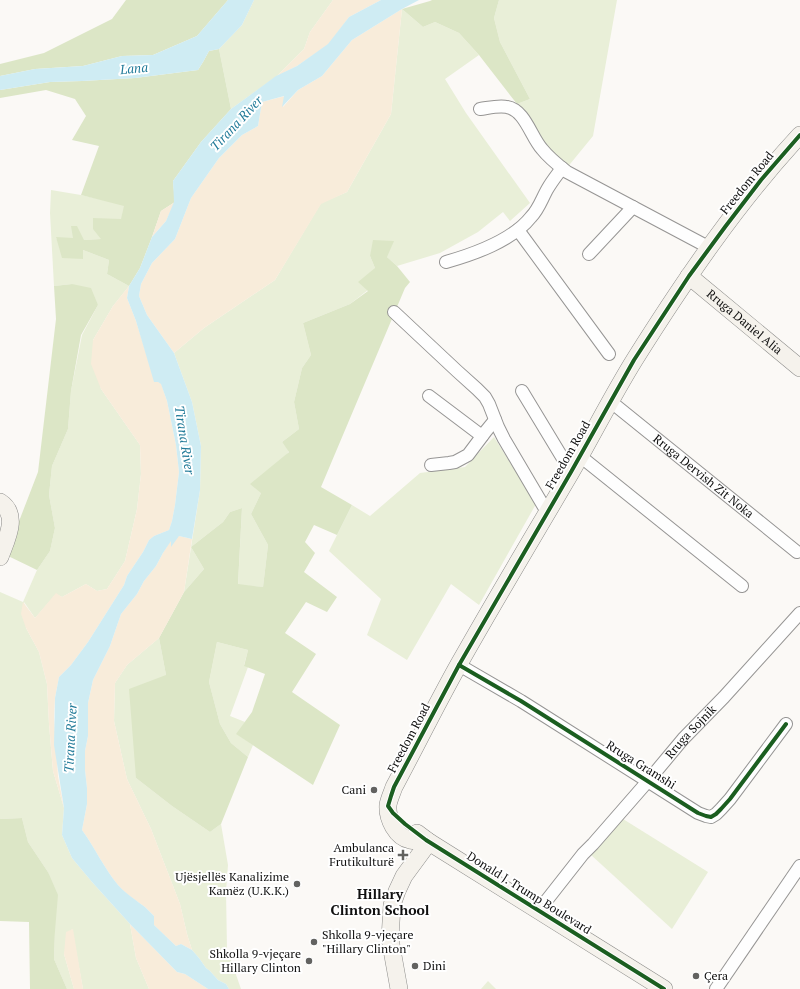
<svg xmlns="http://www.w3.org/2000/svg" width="800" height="989" font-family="'PT Serif',serif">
	<rect width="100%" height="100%" fill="#fbf9f6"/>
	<!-- green -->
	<g fill="#e9efd8">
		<polygon points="254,0 333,0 310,32 304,49 277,76 231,109 219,49 242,25"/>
		<polygon points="499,0 617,0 593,136 566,169 528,127 517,104 530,99 500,42 494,18"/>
		<polygon points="402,9 423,27 435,22 459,33 479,55 445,79 466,113 530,203 510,221 503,212 478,232 440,253 397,266 387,257 370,256 375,268 368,290 350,304 303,323 311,355 302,368 294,402 299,429 282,442 289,451 261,493 251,514 268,545 263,587 238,585 242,508 230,512 223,522 191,547 204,569 184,592 200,490 201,446 192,402 174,353 204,328 275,280 321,203 347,192 391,114"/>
		<polygon points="51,190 81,195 125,205 122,219 102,239 84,240 73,238 56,238 82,259 83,250 109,260 107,274 129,286 113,306 93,340 101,389 140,445 141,474 137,509 125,561 107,589 97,591 86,584 62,597 56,594 35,618 24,602 26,628 39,652 47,684 49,724 53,771 64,808 62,835 72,858 92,882 130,924 136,958 149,989 83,989 72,929 64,954 74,989 67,989 54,959 55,931 48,872 28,842 22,818 0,819 0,592 23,602 37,570 50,551 55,528 49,495 52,466 68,429 71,391 82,335 98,305 72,284 54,286 50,213"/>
		<polygon points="494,437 536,504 479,605 451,584 407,660 367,635 381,599 329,551 352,505 370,516 420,473 465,467"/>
		<polygon points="159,638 166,675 136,778 172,806 210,832 221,824 228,865 226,891 227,949 241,989 229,989 226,984 218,980 210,971 206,968 199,958 192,950 187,934 180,904 151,829 127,779 114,721 115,683 127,665"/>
		<polygon points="217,642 248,650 244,665 248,667 230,716 245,722 237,734 253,745 248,757 231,743 220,724 209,682"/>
		<polygon points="623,819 708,872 672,929 590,854"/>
		<polygon points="488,981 496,989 481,989"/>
	</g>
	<!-- forest -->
	<g fill="#dce6c6">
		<polygon points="126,0 228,0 197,36 153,55 122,56 83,66 35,69 0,76 0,64 44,53 112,19"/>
		<polygon points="432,0 499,0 494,18 500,42 530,99 517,104 479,55 459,33 435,22 423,27 402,9 430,1"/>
		<polygon points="219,49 231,109 201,142 173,181 175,202 161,211 152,237 140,268 129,286 107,274 109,260 83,250 83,259 62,258 56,237 73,238 71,226 77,226 84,240 101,239 93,229 93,218 121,219 124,206 81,195 99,146 72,140 86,116 75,99 46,90 0,98 0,90 50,82 82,81 135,78 198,70 203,62 209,51"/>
		<polygon points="373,240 394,241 387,257 397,266 410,282 405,288 321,487 352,505 337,535 314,525 305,542 315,553 304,572 337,597 327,612 306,602 285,633 316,654 292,692 340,725 313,785 236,734 252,712 265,674 244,666 248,650 217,642 209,682 220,724 231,743 248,757 221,824 210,832 172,806 136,778 129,689 166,675 159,638 184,592 204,569 191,547 223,522 230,512 242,508 238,584 263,587 268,545 251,514 261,493 250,484 289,452 282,442 299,429 294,402 302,368 311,355 303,323 350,304 368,291 358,282 375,268 370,256"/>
		<polygon points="72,284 91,288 98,305 81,335 71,391 68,429 52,466 49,495 55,528 50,551 37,570 6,555 38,472 56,319 54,286"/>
		<polygon points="22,818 28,842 48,872 58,895 55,931 54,959 67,989 30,989 29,922 0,921 0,819"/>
	</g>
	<!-- sand -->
	<g fill="#f8ecda">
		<polygon points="333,0 381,0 349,17 329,44 297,66 277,76 304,49 310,32"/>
		<polygon points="402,9 391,114 347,192 321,204 275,280 204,328 174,353 147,315 139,296 141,284 152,263 175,239 191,198 219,158 242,135 258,126 262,102 285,96 283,107 298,90 322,76 352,40"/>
		<polygon points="175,202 166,221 152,237 161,211"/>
		<polygon points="129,286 127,298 136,321 155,382 158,382 161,383 167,401 176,445 179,472 175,505 172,521 169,530 154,536 149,540 143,552 127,576 124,585 88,642 71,665 59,677 55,698 54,717 58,776 64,808 53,771 49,724 47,684 39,652 26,628 21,614 23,602 35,618 56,593 62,597 86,584 97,591 107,589 125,561 137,509 141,474 140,445 101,389 91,364 93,340 113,306"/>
		<path d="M 179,536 L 192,539 L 184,592 L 159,638 L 127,665 L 115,683 L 114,721 L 127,779 L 151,829 L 180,904 L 187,934 L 192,950 L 181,944 L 176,946 L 154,925 L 154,916 C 151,913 148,910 145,907 C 136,900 125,894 118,885 C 104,868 95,848 82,830 L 87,804 L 87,788 L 85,770 L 85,751 L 88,736 L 88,703 L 93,680 L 110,646 L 121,614 L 137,594 L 144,581 L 156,566 L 163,553 L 171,540 Z"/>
		<polygon points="130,924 177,972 185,974 208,989 149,989 136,958"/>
		<polygon points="73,929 83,989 74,989 64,954 66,932"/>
	</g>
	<!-- water -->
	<g fill="#cfecf3">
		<polygon points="228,0 254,0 242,25 219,49 209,51 203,62 198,70 135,78 82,81 50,82 0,90 0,76 35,69 83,66 122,56 153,55 197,36"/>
		<path d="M 381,0 L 419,0 L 402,9 L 352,40 L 322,76 L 298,90 L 282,107 L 284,96 L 262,102 L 258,126 L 242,135 L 219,158 L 191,198 L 175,239 L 152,263 L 141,284 L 139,296 L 147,315 L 174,353 L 192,402 L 201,446 L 200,490 L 192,539 L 179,536 L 171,547 L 171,541 L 163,553 L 156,566 L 144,581 L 137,594 L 121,614 L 110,646 L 93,680 L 88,703 L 88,736 L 85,751 L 85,770 L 87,788 L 87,804 L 82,830 C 95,848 104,868 118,885 C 126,894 136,900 145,907 C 148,910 151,913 154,916 L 154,925 L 176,946 L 181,944 L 192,950 L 199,958 L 206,968 L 210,971 L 218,980 L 226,984 L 229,989 L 208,989 L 185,974 L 177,972 L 130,924 L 92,882 L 72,858 L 62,835 L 64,808 L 54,745 L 55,698 L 59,677 L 71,665 L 88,642 L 124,585 L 127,576 L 143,552 L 149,540 L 154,536 L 169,530 L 172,521 L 175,505 L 179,472 L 176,445 L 167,401 L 161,384 L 158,382 L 154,382 L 136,321 L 127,298 L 129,286 L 140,268 L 152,237 L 166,221 L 174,202 L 173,181 L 201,142 L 231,109 L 276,76 L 297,66 L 328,44 L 349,17 Z"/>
	</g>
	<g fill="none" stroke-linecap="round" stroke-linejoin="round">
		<defs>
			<g id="street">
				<path d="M 480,109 C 488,108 499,105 507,107 C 525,110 531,137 542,149 C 549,158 558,165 567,172 L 710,248"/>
				<polyline points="518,230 609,354"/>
				<polyline points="589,254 633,207"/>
				<path d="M 446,262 C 474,254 512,241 531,217 C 539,209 542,198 548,188 C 552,181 557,175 562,168"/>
				<polyline points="394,312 457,371 477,389 485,397 489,404 498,427 504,439 547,512"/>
				<polyline points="522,391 571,472"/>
				<polyline points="429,396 482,436"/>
				<path id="s1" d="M 610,401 L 797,552"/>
				<polyline points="580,456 742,586"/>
				<polyline points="431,465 449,463 455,462 468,455 486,431 495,420"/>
				<polyline points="459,665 521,701 698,813 706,816 711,817 716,814 721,809 730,799 786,724"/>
				<path id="s2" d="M 539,910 L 583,854 L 593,844 L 648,781 L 683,739 L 724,697 L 800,613"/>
				<polyline points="716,989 800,866"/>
			</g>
			<g id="secondary">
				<path id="s3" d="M 689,276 L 800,368"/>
				<path d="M 0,502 C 20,515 6,540 0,557"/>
				<polyline points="417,833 429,842 664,989"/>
				<path d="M 426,840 C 421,840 416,841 410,840 C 396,837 387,819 388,805 C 389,799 392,793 394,787 C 416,746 436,705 459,664 C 495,600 533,537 570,474 C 592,436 612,396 635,359 C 684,281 737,203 800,135"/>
				<polyline points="399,989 390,939 392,905 397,891 404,876 429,842"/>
			</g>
		</defs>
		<!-- street casing -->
		<use href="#street" stroke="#969594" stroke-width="14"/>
		<!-- secondary casing -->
		<use href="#secondary" stroke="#8c8c8a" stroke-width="18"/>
		<!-- street -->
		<use href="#street" stroke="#fefefe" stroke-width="12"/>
		<!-- secondary -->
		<use href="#secondary" stroke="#f5f2ec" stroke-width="17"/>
		<defs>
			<g id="cycleway">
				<polyline points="459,665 521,701 698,813 706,816 711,817 716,814 721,809 730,799 786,724"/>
				<polyline points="664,989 426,840 405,824 393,813 388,806 391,796 394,787 459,665 571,472 634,360 689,276 725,227 761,180 800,135"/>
			</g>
		</defs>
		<!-- cycleway casing -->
		<use href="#cycleway" stroke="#fff" stroke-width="6"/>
		<!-- cycleway -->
		<use href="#cycleway" stroke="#1b5e20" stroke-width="4"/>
	</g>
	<!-- markers -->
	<g fill="#626260" stroke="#fff" stroke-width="1.5">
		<circle cx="374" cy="790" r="4"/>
		<path d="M401 849h4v4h4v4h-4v4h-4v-4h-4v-4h4z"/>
		<circle cx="297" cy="884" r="4"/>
		<circle cx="314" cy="942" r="4"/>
		<circle cx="309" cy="961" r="4"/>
		<circle cx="415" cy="966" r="4"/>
		<circle cx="696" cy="976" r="4"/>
	</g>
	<g text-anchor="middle" stroke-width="4" stroke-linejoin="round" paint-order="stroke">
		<!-- street labels -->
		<g font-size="12" fill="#101010" stroke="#fff">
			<text transform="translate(747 183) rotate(-51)" y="4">Freedom Road</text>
			<text dy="4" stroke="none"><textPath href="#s3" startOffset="72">Rruga Daniel Alia</textPath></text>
			<text transform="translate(568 455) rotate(-60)" y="4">Freedom Road</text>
			<text dy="4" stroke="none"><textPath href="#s1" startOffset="120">Rruga Dervish Zit Noka</textPath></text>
			<text dy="4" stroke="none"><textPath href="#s2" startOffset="234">Rruga Sojnik</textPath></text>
			<text transform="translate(409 738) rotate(-62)" y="4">Freedom Road</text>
			<text transform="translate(641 765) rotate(32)" y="4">Rruga Gramshi</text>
			<text transform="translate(529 893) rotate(32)" y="4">Donald J. Trump Boulevard</text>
		</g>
		<!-- poi labels -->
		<g font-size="12" fill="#101010" stroke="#fff" text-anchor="end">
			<text x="366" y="794">Cani</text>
			<text x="394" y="852">Ambulanca<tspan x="394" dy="14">Frutikulturë</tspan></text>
			<text x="289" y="881">Ujësjellës Kanalizime<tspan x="289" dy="14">Kamëz (U.K.K.)</tspan></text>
			<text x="322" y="939" text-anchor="start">Shkolla 9-vjeçare<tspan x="322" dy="14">"Hillary Clinton"</tspan></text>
			<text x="301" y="958">Shkolla 9-vjeçare<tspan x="301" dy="14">Hillary Clinton</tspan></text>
			<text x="423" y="970" text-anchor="start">Dini</text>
			<text x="704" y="980" text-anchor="start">Çera</text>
		</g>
		<!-- water labels -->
		<g font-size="13" font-style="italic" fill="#227b99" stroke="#fff">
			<text transform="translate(134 68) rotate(-5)" y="5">Lana</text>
			<text transform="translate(236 123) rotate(-47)" y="5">Tirana River</text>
			<text transform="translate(185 440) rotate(81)" y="5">Tirana River</text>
			<text transform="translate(70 738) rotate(-87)" y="5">Tirana River</text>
		</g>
		<!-- quarter labels -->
		<g font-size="14" font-weight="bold" fill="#101010" stroke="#fff">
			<text x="380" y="899">Hillary<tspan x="380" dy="16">Clinton School</tspan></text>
		</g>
	</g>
</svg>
